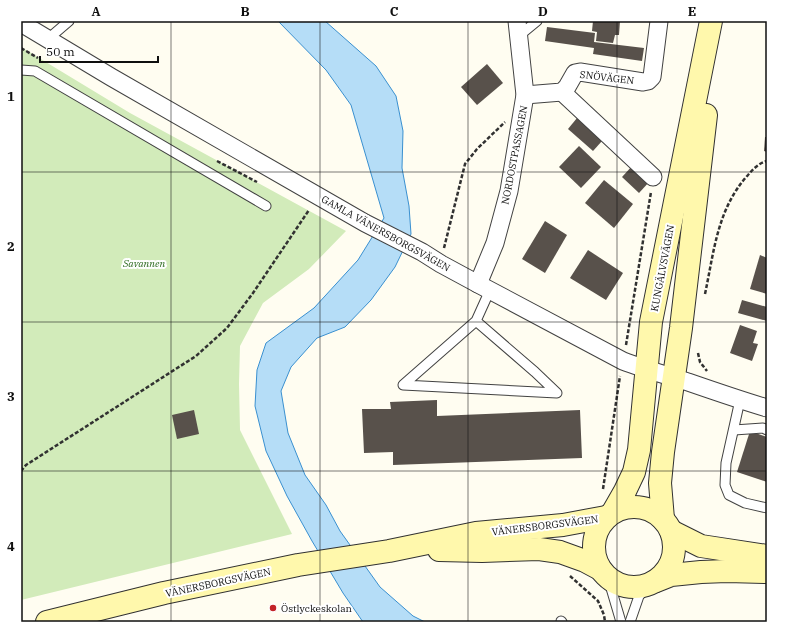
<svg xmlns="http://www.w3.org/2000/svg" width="788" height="643" font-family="'IBM Plex Serif',serif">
	<rect width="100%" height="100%" fill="#fffdf1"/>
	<!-- green -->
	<polygon fill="#d2ebba" points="21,47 130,113 346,231 309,269 263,303 240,346 239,384 240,430 292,534 21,600"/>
	<!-- water -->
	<polygon fill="#b5ddf7" stroke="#3a90d0" points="278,21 325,21 376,66 396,96 403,131 402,168 409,206 411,234 395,267 371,300 345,327 317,338 291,367 281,391 288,433 305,475 326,505 340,531 380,587 413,616 425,622 363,622 343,593 312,541 287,496 266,451 255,406 257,370 266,343 314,308 358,260 384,218 351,105 326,70"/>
	<!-- building -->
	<g fill="#58514b">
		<polygon points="593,21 620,21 619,35 615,35 613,43 596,41 597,32 592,31"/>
		<polygon points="547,27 595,33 594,42 644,48 642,61 593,54 594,48 545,41"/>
		<polygon points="487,64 503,83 477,105 461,87"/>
		<polygon points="577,118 602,141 593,151 568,129"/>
		<polygon points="765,137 767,137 767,152 764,151"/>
		<polygon points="579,146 601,167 581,188 559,167"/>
		<polygon points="633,165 650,181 639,193 622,177"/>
		<polygon points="604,180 633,204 614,228 585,203"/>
		<polygon points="545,221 567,235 545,273 522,259"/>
		<polygon points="588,250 623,273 606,300 570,278"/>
		<polygon points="760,255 767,258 767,294 750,289"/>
		<polygon points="742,300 767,307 767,321 738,313"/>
		<polygon points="740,325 757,331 753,343 758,344 752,361 730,353"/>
		<polygon points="437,400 437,416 580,410 582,458 393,465 393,452 364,453 362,409 391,409 390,402"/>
		<polygon points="194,410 199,434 177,439 172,415"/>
		<polygon points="750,431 767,437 767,482 737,472"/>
	</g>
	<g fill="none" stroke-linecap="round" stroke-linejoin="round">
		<defs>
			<g id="service">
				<polyline points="520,35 537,21"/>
				<polyline points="48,39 69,21"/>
				<polyline points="21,70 35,71 266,206"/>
				<polyline points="476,321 535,372 557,393 403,385 476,321 490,290"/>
				<polyline points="740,400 726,463 725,485 729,495 745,503 767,508"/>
				<polyline points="734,430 763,428 767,430"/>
				<polyline points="608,578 621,622"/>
				<polyline points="561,621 562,622"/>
				<polyline points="630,622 639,596 649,585"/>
			</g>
			<g id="minor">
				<path d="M 21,23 L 111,77 L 365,223 L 422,252 L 441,264 L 478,284 L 623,361 C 644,369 666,375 688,382 C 714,391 740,400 767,408"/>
				<polyline points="562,92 653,177"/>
				<polyline points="525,95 562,92 567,87 575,73 580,72 643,82 648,81 652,77 659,21"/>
				<polyline points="478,284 495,243 509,191 525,95 517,21"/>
			</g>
			<g id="secondary">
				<circle cx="634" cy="547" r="40"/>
				<polyline points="613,512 625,491 634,472 639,450 651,322 711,21"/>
				<polyline points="663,519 660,483 663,452 681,328 706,115"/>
				<polyline points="671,531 701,546 767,556"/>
				<polyline points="439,550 482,551 539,549 560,552 585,561 600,569"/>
				<polyline points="656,581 671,575 701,572 727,571 767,572"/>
				<polyline points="47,622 164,593 298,565 389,551 476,533 563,525 606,517"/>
			</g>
		</defs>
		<!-- service casing -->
		<use href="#service" stroke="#424242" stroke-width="11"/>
		<!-- minor casing -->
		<use href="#minor" stroke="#424242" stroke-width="19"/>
		<!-- secondary casing -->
		<use href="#secondary" stroke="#313131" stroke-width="24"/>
		<!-- path -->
		<g stroke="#313131" stroke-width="2.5" stroke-dasharray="4 2" stroke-linecap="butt">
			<polyline points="21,48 38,58"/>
			<polyline points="217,161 257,182"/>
			<polyline points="444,248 465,164 477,149 505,122"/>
			<path d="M 705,294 C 714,252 717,209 748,175 C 753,169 759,163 767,161"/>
			<polyline points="626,345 651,192"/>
			<polyline points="698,353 700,362 707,371"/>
			<polyline points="21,471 26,465 196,356 227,328 253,293 309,210"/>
			<polyline points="603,489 620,376"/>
			<polyline points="570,576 598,601 604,615 605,622"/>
		</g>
		<!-- service -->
		<use href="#service" stroke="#fff" stroke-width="9"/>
		<!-- minor -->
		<use href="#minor" stroke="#fff" stroke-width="17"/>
		<!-- secondary -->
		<use href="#secondary" stroke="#fff8ac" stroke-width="22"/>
	</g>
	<!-- grid -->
	<path fill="none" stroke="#0f0f0f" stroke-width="1" stroke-opacity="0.55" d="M 171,21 L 171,622M 320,21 L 320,622M 468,21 L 468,622M 617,21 L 617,622M 21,172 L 767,172M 21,322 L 767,322M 21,471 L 767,471"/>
	<!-- markers -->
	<circle fill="#c32327" stroke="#fff" stroke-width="1.5" cx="273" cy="608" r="4"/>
	<g text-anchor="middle" stroke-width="4" stroke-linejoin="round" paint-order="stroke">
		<!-- street labels -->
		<g font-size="10" fill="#0f0f0f" stroke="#fff">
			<text transform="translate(607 77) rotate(7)" y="4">SNÖVÄGEN</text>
			<text transform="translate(514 155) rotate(-79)" y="4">NORDOSTPASSAGEN</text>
			<text transform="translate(386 233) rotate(29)" y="4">GAMLA VÄNERSBORGSVÄGEN</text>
			<text transform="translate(662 268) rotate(-79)" y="4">KUNGÄLVSVÄGEN</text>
			<text transform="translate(545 525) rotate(-7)" y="4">VÄNERSBORGSVÄGEN</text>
			<text transform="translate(218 582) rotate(-12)" y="4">VÄNERSBORGSVÄGEN</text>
		</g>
		<!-- park labels -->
		<g font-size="10" font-style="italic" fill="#2b691d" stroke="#fff">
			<text x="144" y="267">Savannen</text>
		</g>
		<!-- poi labels -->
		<g font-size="10" fill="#0f0f0f" stroke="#fff" text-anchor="start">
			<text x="281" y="612">Östlyckeskolan</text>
		</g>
	</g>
	<!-- border -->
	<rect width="788" height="643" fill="none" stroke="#ffffff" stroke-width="44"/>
	<!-- scale -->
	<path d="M40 56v6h118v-6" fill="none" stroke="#0f0f0f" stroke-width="2"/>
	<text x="46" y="56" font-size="12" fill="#0f0f0f" stroke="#ffffff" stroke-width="3" paint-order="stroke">50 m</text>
	<rect x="22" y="22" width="744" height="599" fill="none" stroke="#0f0f0f" stroke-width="1.5"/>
	<g font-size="13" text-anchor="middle" font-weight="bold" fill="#0f0f0f">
		<text x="96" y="16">A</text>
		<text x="245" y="16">B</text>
		<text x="394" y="16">C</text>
		<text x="543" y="16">D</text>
		<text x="692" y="16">E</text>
		<text x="11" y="101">1</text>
		<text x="11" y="251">2</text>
		<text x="11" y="401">3</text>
		<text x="11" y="551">4</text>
	</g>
</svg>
